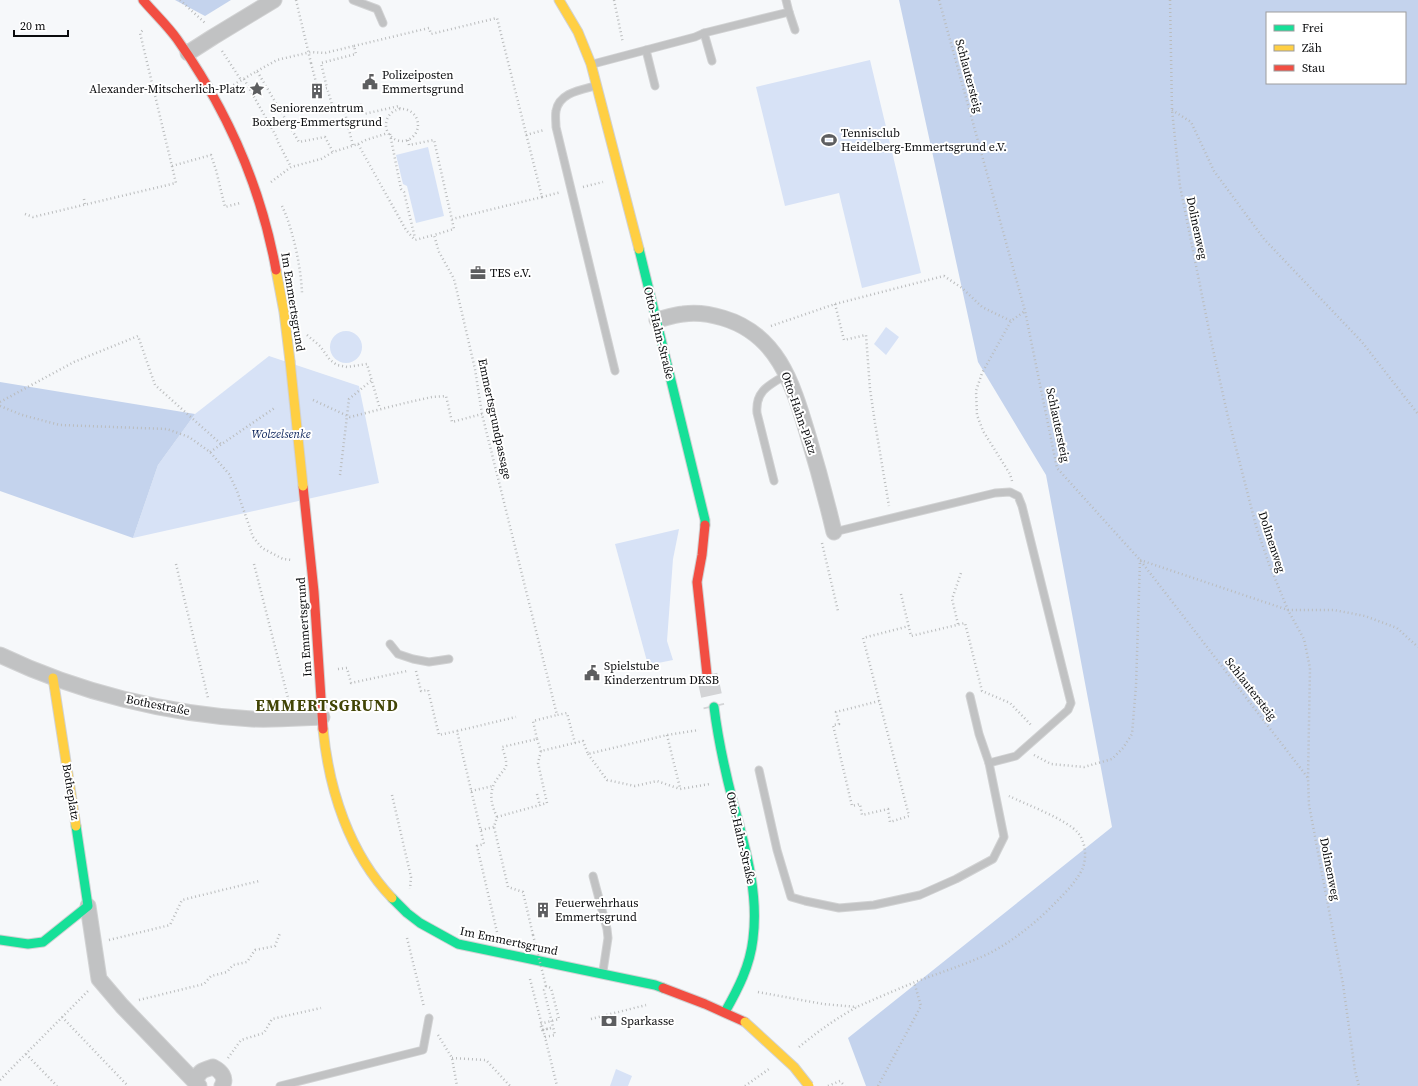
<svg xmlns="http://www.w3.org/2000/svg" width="1418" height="1086" font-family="'Source Serif 4',serif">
	<rect width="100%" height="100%" fill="#f6f8fa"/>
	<!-- green -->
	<g fill="#d7e2f6">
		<polygon points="870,60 921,273 862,288 839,193 785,206 756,87"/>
		<polygon points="428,147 444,216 416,223 407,186 403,184 396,155"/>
		<polygon points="886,327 899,337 886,355 874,344"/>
		<circle cx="346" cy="347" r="16"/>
		<polygon points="269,356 359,386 379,483 133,538 158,465 195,414"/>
		<polygon points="679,529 673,559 667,641 673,660 648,665 615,544"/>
		<polygon points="616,1069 632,1076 628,1086 610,1086"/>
	</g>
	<!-- forest -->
	<g fill="#c4d3ed" fill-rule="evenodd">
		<polygon points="175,0 231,0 205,16"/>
		<path d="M 899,0 L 1418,0 L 1418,1086 L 866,1086 L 848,1038 L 1112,827 L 1046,475 L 978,362 ZM 1267,13 L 1405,13 L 1405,83 L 1267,83 Z"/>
		<polygon points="0,382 195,414 158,465 133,538 0,491"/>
	</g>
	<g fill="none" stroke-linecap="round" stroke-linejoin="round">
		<!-- secondary-tunnel -->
		<polyline stroke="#d3d4d6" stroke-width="21" stroke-dasharray="21 10" stroke-linecap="butt" points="707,675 714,707"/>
		<defs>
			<g id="lane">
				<polyline points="353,0 377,9 383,23"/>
				<polyline points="789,12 795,30"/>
				<polyline points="704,33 712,61"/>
				<polyline points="646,50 655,86"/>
				<polyline points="593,64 695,37 704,33 789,12 786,0"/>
				<path d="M 595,86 C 580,90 559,93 556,111 C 555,116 556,122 556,127 L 615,371"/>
				<path d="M 774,481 L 757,413 C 755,391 769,385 786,375"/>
				<polyline points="834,532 995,493 1010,492 1018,496 1022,506 1071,703 1068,710 1016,756 989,763"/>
				<polyline points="390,644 398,654 413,659 429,662 449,659"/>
				<polyline points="759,770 777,850 791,897 805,901 839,908 874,905 920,895 956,879 993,859 1004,837 989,763 979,734 970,696"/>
				<polyline points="593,876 607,929 608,938 603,971"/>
				<polyline points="280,1086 423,1050 429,1018"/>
			</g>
			<g id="street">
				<polyline points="188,53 213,37 274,0"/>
				<path d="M 657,320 C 665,318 674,315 683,314 C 696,312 710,314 723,318 C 777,334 792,382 807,432 C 817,465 826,498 834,532"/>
				<path d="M 0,655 C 77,692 167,714 252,719 C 275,720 299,718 322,717"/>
				<polyline points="88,906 99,979 122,1006 199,1086"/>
				<path d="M 196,1082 C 198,1071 203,1070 213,1067 C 221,1071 227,1078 222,1086"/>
			</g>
			<g id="fast">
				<polyline points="639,249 705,520 705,525"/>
				<path d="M 714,707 C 718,739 725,771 733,802 C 745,847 759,892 753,939 C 750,966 738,989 725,1012"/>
				<polyline points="392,898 407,913 420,923 458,944 655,985 663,988"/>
				<polyline points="0,940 28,944 43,942 88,906 76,826"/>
			</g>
			<g id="slow">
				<polyline points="559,0 578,32 591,64 639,249"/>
				<polyline points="276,270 284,312 290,361"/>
				<polyline points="53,678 76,826"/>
				<path d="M 323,729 C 329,790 349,853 392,898"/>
			</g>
			<g id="jam">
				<path d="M 143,0 C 154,13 167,25 177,39 C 226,108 261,187 276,270"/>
				<polyline points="303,486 314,592 323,729"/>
				<polyline points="705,525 702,555 697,582 707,675"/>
				<polyline points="663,988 705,1004 745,1022"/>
			</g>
		</defs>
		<!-- lane casing -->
		<use href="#lane" stroke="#d1d2d3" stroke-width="9"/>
		<!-- street casing -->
		<use href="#street" stroke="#d1d2d3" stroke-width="17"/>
		<!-- fast casing -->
		<use href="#fast" stroke="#d1d2d3" stroke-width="11"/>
		<!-- slow casing -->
		<use href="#slow" stroke="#d1d2d3" stroke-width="11"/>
		<!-- jam casing -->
		<use href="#jam" stroke="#d1d2d3" stroke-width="11"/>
		<!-- path -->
		<g stroke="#babcbd" stroke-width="2.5" stroke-dasharray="1 3" stroke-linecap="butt">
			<polyline points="180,0 205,23"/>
			<polyline points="614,0 623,43"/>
			<polyline points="939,0 1025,311 1057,468 1140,560 1308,778"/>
			<polyline points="1170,0 1172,110 1180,186 1212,345 1228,417 1256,526 1269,564 1288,610 1304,639 1310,668 1308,778 1309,805 1343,984 1355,1071 1359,1086"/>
			<polyline points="354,46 429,28 431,34 497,18 542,197 452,219"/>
			<polyline points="222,51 241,80"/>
			<polyline points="311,63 318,90 327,88 334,111 361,105 364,114 399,106 400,109"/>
			<polyline points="257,71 277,60 311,52 325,53 354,46 356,54 321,63 327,88"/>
			<polyline points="244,79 276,136 278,142 291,167"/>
			<polyline points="230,87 257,71 299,142 325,137 333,152 358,144 406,230 415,240 434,235"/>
			<polyline points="344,109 353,146"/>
			<circle cx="402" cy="125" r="16"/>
			<polyline points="1172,110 1191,122 1214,171 1264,239 1362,342 1418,414"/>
			<polyline points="390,134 401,189 404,192 415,238"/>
			<polyline points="526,135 544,130"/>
			<polyline points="408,140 409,145 434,140 454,229 434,235 439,252 454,279 475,369 482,414 557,715 567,713 575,743"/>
			<polyline points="358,144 366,140 388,133"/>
			<polyline points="172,166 211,155 216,170 225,207 240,203"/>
			<polyline points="271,182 291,167 321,159 333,152"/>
			<polyline points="583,187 603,182"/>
			<polyline points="542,197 561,192"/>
			<polyline points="84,199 85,205"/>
			<path d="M 282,206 C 293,229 301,267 302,293"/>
			<polyline points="25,214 33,217 176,183 140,33 143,30"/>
			<polyline points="835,304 844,340 866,335 870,389 875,423 889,506"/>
			<polyline points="771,326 835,304 944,276 962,288 982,307 1011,321"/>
			<polyline points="307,335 320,346 330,360 337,365 347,367 367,364 380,409"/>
			<polyline points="313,400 350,417 405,403 432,397 446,396 452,422 482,414"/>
			<polyline points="0,402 74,362 138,336 155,385 221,444"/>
			<polyline points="0,406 22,415 60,425 167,429 189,437 210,452 229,474 237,491 253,537 262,548 283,559 292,560"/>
			<polyline points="210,452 276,407"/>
			<polyline points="340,475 349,399 372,380"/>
			<polyline points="1012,481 1010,474 983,431 977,415 976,391 982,373 1011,321 1025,311"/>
			<polyline points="822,543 838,611"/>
			<polyline points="176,564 208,698"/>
			<polyline points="254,564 289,702"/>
			<polyline points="901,594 911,636 965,623 982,691 1010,703 1032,726"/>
			<polyline points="958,624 952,599 961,573"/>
			<polyline points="338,669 347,668 351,683 407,671"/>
			<polyline points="416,671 421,691 428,690 439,735 457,731"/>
			<polyline points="879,701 836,712 839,724 833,725 852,806 860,804 862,815 888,809 890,822 909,816 863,638 909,626"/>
			<polyline points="667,735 680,788"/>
			<polyline points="537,739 541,751"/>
			<polyline points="588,754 607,780 635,786 657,781 680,789 710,784"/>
			<polyline points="1034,755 1051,764 1084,767 1112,759 1123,748 1132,734 1136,686 1140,560 1288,610 1334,610 1365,616 1397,628 1418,647"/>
			<polyline points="471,791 493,786"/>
			<polyline points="537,794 540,806"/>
			<polyline points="392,795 411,877 410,889"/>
			<path d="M 497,817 C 491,804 488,792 497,779 C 500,774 504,771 506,766 C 507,761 504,753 502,747 L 537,739 L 533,721 L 557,715"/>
			<polyline points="481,830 494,827"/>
			<polyline points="497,932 477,846 484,844 457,731 516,717"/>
			<polyline points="533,935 523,892 508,887 494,827 497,817 547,803 538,763 541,751 583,741 588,754 667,735 699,730"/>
			<polyline points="407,938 424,1007"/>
			<polyline points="109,940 170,925 182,900 259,881"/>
			<polyline points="530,979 545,1037"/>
			<polyline points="546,986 544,990 555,1035 545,1037 557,1086"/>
			<polyline points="758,992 823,1004 857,1007"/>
			<polyline points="139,1000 204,984 211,976 227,972 233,965 247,962 255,950 275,946 280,933"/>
			<polyline points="62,1017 128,1086"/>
			<polyline points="591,1019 646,1005"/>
			<polyline points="543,1030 551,1028"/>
			<polyline points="438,1035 452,1058 457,1086"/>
			<path d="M 799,1047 C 817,1032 838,1017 859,1006 C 877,998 896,990 915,982 C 939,973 964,965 988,954 C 1015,940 1038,921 1059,899 C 1068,890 1076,881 1082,870 C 1087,859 1086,842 1078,833 C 1068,820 1025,804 1009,796"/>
			<polyline points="26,1054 57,1086"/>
			<polyline points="228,1058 241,1040 264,1033 272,1019 321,1008"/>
			<polyline points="452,1058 486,1060 510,1086"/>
			<polyline points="0,1080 88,991"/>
			<polyline points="745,1086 769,1069"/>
			<polyline points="828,1086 840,1081 845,1086"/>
			<polyline points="878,1086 921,1006 914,982"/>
		</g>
		<!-- lane -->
		<use href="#lane" stroke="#c1c2c3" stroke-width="7"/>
		<!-- street -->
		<use href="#street" stroke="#c1c2c3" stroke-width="15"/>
		<!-- fast -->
		<use href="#fast" stroke="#16e098" stroke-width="9"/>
		<!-- slow -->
		<use href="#slow" stroke="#ffcf43" stroke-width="9"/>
		<!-- jam -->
		<use href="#jam" stroke="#f24e42" stroke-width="9"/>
		<defs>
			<g id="slow-bridge">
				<polyline points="290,361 303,486"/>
				<polyline points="745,1022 794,1067 809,1086"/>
			</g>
		</defs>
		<!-- slow-bridge casing -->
		<use href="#slow-bridge" stroke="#d1d2d3" stroke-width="11" stroke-linecap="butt"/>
		<!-- path-bridge -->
		<g stroke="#babcbd" stroke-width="2.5" stroke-dasharray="1 3" stroke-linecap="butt">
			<polyline points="296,0 311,63"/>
			<polyline points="533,935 546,986 551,988 559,1019 540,1024 542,1030 551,1028"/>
		</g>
		<!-- slow-bridge -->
		<use href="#slow-bridge" stroke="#ffcf43" stroke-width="9"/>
	</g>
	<!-- icons -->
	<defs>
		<symbol id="civic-bare" viewBox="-9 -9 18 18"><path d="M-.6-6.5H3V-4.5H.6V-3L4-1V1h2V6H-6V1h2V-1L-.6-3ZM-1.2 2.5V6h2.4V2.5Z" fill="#5d5e60" stroke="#fff" stroke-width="2.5" paint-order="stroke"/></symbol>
		<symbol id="sight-bare" viewBox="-9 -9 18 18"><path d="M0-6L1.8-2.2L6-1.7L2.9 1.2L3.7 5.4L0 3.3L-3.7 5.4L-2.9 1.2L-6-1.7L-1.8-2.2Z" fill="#5d5e60" stroke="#fff" stroke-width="2.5" paint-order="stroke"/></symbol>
		<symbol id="building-bare" viewBox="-9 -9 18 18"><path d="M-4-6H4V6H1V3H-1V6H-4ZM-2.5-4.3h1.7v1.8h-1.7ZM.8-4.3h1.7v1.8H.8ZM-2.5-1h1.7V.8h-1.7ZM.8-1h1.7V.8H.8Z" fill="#5d5e60" stroke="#fff" stroke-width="2.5" paint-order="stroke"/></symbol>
		<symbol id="stadium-bare" viewBox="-9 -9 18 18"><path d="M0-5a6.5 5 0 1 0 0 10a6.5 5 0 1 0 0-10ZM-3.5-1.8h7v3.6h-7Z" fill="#5d5e60" stroke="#fff" stroke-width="2.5" paint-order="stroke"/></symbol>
		<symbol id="office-bare" viewBox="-9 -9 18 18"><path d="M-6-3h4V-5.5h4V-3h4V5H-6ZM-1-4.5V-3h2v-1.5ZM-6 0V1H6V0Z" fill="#5d5e60" stroke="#fff" stroke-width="2.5" paint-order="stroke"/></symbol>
		<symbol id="bank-bare" viewBox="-9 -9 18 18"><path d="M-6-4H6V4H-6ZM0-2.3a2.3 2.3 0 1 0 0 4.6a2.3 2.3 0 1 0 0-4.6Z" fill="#5d5e60" stroke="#fff" stroke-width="2.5" paint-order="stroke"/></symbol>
	</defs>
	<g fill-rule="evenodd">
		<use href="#civic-bare" x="359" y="71" width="22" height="22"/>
		<use href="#sight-bare" x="246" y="78" width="22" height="22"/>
		<use href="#building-bare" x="306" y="80" width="22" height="22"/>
		<use href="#stadium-bare" x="818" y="129" width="22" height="22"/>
		<use href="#office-bare" x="467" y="262" width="22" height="22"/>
		<use href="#civic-bare" x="581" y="662" width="22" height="22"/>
		<use href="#building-bare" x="532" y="899" width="22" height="22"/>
		<use href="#bank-bare" x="598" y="1010" width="22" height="22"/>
	</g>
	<g text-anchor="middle" stroke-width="4" stroke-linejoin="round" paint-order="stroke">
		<!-- poi labels -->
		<g font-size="12" fill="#0a0b0d" stroke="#fff" text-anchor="start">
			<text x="382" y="79">Polizeiposten<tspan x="382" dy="14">Emmertsgrund</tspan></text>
			<text x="245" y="93" text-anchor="end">Alexander-Mitscherlich-Platz</text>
			<text x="317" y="112" text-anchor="middle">Seniorenzentrum<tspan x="317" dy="14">Boxberg-Emmertsgrund</tspan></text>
			<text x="841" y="137">Tennisclub<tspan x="841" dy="14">Heidelberg-Emmertsgrund e.V.</tspan></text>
			<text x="490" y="277">TES e.V.</text>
			<text x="604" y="670">Spielstube<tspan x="604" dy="14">Kinderzentrum DKSB</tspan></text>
			<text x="555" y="907">Feuerwehrhaus<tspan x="555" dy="14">Emmertsgrund</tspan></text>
			<text x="621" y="1025">Sparkasse</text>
		</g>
		<!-- street labels -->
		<g font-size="12" fill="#0a0b0d" stroke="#fff">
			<text transform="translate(969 76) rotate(75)" y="4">Schlautersteig</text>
			<text transform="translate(1197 228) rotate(78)" y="4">Dolinenweg</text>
			<text transform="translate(293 302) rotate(81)" y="4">Im Emmertsgrund</text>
			<text transform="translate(659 333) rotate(76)" y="4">Otto-Hahn-Straße</text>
			<text transform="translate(799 413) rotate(71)" y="4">Otto-Hahn-Platz</text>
			<text transform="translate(495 419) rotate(78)" y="4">Emmertsgrundpassage</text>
			<text transform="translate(1058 425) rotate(78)" y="4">Schlautersteig</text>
			<text transform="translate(1272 542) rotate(72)" y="4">Dolinenweg</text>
			<text transform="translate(304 627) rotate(-94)" y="4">Im Emmertsgrund</text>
			<text transform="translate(1251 689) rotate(52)" y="4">Schlautersteig</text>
			<text transform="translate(158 705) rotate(11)" y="4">Bothestraße</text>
			<text transform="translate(71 792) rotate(81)" y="4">Botheplatz</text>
			<text transform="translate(741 838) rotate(77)" y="4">Otto-Hahn-Straße</text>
			<text transform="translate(1330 869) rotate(79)" y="4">Dolinenweg</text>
			<text transform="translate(509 941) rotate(12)" y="4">Im Emmertsgrund</text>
		</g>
		<!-- park labels -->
		<g font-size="12" font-style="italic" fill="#0c245b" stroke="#fff">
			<text x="281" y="438">Wolzelsenke</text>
		</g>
		<!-- district labels -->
		<g font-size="16" font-weight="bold" letter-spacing="1" fill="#424506" stroke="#fff">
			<text x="327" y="711">EMMERTSGRUND</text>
		</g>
	</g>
	<!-- legend -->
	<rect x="1266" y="12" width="140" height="72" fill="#ffffff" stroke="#9d9d9e"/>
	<rect x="1274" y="25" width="20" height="6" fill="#16e098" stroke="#9d9d9e"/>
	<text x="1302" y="32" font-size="12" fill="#0a0b0d">Frei</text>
	<rect x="1274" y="45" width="20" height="6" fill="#ffcf43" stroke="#9d9d9e"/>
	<text x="1302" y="52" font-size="12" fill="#0a0b0d">Zäh</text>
	<rect x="1274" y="65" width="20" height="6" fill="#f24e42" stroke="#9d9d9e"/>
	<text x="1302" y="72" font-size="12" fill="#0a0b0d">Stau</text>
	<!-- scale -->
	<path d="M14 30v6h54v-6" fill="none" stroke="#0a0b0d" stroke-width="2"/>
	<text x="20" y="30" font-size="12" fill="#0a0b0d" stroke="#ffffff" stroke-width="3" paint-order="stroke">20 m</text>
</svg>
